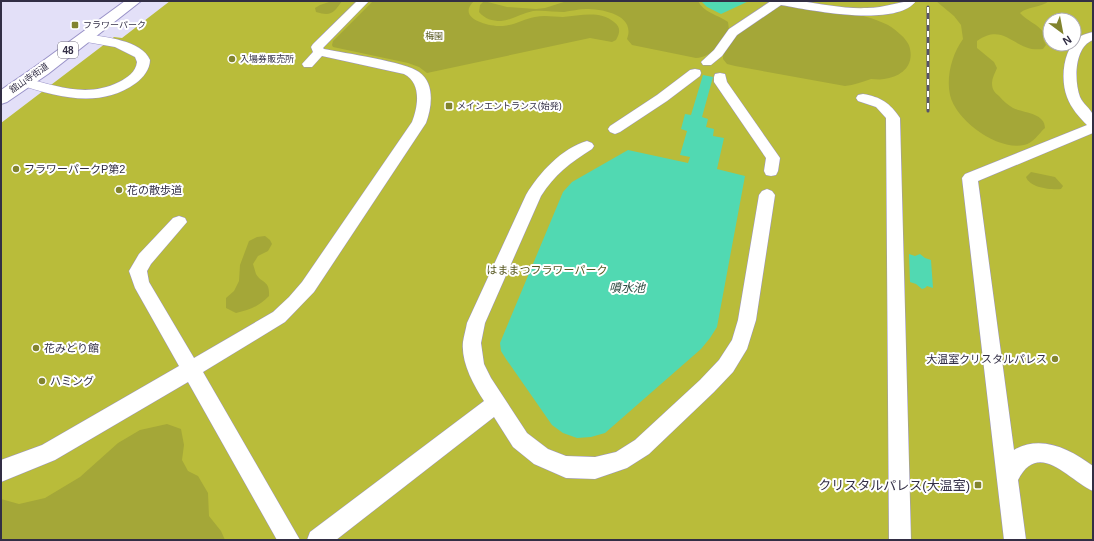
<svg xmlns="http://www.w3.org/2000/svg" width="1094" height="541" font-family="Helvetica,'Noto Sans JP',sans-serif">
	<rect width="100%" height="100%" fill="#e3e0f8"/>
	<!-- green -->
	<path fill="#b9bc3a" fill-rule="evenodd" d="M 170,1 L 1093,1 L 1093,540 L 1,540 L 1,123 L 114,37 L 122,38 ZM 1050,20 L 1074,20 L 1074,44 L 1050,44 Z"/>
	<!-- forest -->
	<g fill="#a4a738">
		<path d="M 332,1 L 342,1 C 334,12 332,17 316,12 L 315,8 L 320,5 Z"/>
		<path d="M 373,1 L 474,1 C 455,19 491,27 503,26 C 515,25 524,19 535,17 C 545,15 554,17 563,17 C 580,16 599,10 614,22 C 621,27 620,33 616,40 L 612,42 L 590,38 L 427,73 L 419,67 L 408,63 L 333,47 L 332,45 L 333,41 Z"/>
		<path d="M 484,1 L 507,7 L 536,9 L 545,8 L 567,1 L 698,1 C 703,12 718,15 728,22 L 729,30 C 719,43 713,57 696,58 L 632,45 L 627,39 C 636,15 603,9 586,9 C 579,9 571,11 564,12 C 554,12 544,10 533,11 C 522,13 512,20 501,21 C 492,21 485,19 479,12 L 480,5 Z"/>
		<path d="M 936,1 L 1049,1 C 1041,8 1028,6 1020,13 C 1027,21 1038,24 1044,33 L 1043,39 L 1046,45 L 1043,49 C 1014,53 1006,21 977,41 L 977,48 L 994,62 L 997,68 C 995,73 992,78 992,83 C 992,89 994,92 999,96 C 1003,101 1008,105 1013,108 C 1024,113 1045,113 1045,128 C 1038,134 1034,143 1024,145 C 998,151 956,121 950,95 C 946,77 952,54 963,39 L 961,25 L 954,16 Z"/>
		<path d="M 783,5 C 811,5 863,12 888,25 C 896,30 909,40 910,49 C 914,67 900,77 884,79 C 880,80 875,79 871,79 C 862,82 854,85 845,86 L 735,66 L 727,64 L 723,59 C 722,40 762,17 776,7 Z"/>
		<path d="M 1031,172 L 1055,177 L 1063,186 L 1061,189 C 1051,190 1030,188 1026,177 Z"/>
		<path d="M 265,236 L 270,240 L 272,244 L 268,251 L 258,256 L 253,264 C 254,267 255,271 256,274 C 262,284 270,280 269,296 C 259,306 250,310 236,313 L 226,308 L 226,298 L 234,291 L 239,281 L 240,265 L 249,241 L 257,237 Z"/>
		<polygon points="167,424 181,429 184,445 182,460 188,471 198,476 208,493 209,516 221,531 225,540 1,540 1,499 19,504 45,498 80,477 118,443 140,430"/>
	</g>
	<!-- water -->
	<g fill="#51d9b2">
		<polygon points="701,1 749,1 721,14 707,7"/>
		<polygon points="703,75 713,77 702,117 708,119 706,127 714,129 713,136 724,138 717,169 745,176 717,327 710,338 701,349 605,433 591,437 577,438 563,433 552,425 506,359 501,351 500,343 563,192 572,182 628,150 688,163 690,157 680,155 687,131 681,129 685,114 691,115"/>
		<polygon points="909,254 915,256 920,254 925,258 931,260 933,288 927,286 925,288 922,289 916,284 910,282"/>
	</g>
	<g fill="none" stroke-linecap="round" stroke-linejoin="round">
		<defs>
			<g id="service">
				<path d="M 357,1 L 369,1 L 323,48 L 324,49 C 344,53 406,62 419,72 C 435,83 432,107 426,123 L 314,292 L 285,322 L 203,372 L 300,540 L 277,540 L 188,382 L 55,460 L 1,482 L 1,460 L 42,445 L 179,366 L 135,288 L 129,271 L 139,254 L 173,218 L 179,216 L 185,218 L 187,222 L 151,264 L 147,271 L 149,282 L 194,358 L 273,312 L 289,297 L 302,282 L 412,122 C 418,107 422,83 404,74 L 322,56 L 312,67 L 304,67 L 302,64 L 313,52 L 311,47 L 313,44 Z"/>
				<path d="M 771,1 C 781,1 790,0 799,1 C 822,4 844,9 867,8 C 885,8 899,1 916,1 C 896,28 810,10 781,5 L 737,35 L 722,56 L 711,65 L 703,65 L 701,62 L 714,50 L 729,29 Z"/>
				<path d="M 1093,32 L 1093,40 C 1074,47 1074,81 1080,97 C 1083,104 1090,108 1093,115 C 1094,119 1093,128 1093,133 L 978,181 L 1014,450 C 1041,434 1070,449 1093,466 L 1093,491 C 1069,481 1039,439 1018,480 L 1026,540 L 1004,540 L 962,178 L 965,174 L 1087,125 C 1079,117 1071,108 1067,97 C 1060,79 1063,47 1081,36 C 1084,34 1089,33 1093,32 Z"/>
				<path d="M 85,34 C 104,37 142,40 150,60 C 150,69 143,78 136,83 C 100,109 58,97 20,85 L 18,82 L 20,79 L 25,78 C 57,86 87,98 119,82 C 127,78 136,72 137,62 L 135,57 L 115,47 L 81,41 L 79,38 L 81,35 Z"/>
				<polygon points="695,69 700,70 701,73 700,76 667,101 620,132 615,134 610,132 608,129 610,126 657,95 690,70"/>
				<polygon points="720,73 725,74 727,82 780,158 778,171 776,175 771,176 766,175 764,171 766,158 714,82 714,77 715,74"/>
				<path d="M 863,94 C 881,97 890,103 900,118 L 911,540 L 889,540 L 886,118 L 876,107 L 858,101 L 856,98 L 858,95 Z"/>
				<path d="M 587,141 L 592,143 L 594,146 L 592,149 C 571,162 554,175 541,196 L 485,323 L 481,343 L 484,364 L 491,378 L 527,433 L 548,449 L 566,456 L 595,457 L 616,452 L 635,440 L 700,380 L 719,360 L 732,340 L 738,320 L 759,195 L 762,191 L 767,189 L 772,191 L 775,195 L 756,320 L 747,349 L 733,372 L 714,392 L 649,454 L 627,468 L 595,479 L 566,478 L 534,464 L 513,447 L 494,417 L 336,540 L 307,540 L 310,532 L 484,401 C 473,384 461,362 463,342 C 464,335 466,329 467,323 L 526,195 C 539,173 562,148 587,141 Z"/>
			</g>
			<polygon id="primary" points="125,1 141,1 48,74 7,102 1,104 1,90 36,66"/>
		</defs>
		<!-- service casing -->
		<use href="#service" stroke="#9992c8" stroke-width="1"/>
		<!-- primary casing -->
		<use href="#primary" stroke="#9992c8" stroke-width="2"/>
		<!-- service -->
		<use href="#service" fill="#fff" fill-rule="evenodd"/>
		<!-- primary -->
		<use href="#primary" fill="#fff" fill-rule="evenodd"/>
		<defs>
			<polyline id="rail" points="928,7 928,111"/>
		</defs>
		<!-- rail casing -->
		<use href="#rail" stroke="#57536a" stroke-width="3"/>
		<!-- rail -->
		<use href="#rail" stroke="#fff" stroke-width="2" stroke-dasharray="6" stroke-linecap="butt"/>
	</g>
	<!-- markers -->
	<g fill="#82842e" stroke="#fff" stroke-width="1.5">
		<rect x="71" y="21" width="8" height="8" rx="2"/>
		<circle cx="232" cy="59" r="4"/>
		<rect x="445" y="102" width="8" height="8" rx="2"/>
		<circle cx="16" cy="169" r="4"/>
		<circle cx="119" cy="190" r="4"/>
		<circle cx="36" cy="348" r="4"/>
		<circle cx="1055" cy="359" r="4"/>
		<circle cx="42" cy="381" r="4"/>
		<rect x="974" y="481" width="8" height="8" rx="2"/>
	</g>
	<g text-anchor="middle" stroke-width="4" stroke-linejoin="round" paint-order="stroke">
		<!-- far-poi labels -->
		<g font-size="9" fill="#322e45" stroke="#fff" text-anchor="start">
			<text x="83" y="28">フラワーパーク</text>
			<text x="240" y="62">入場券販売所</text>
			<text x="457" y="109">メインエントランス(始発)</text>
		</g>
		<!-- far-park labels -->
		<g font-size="9" fill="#56571f" stroke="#fff">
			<text x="434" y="39">梅園</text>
		</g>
		<!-- far-street labels -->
		<g font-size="9" fill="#322e45" stroke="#fff">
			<text transform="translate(29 78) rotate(-35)" y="3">舘山寺街道</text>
		</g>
		<!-- shield labels -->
		<rect fill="#fff" stroke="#706d7d" stroke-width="1" x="58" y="42" width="20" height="16" rx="3"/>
		<g font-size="10" font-weight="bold" fill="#322e45">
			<text x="68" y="54">48</text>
		</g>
		<!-- poi labels -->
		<g font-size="11" fill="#322e45" stroke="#fff" text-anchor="start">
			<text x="24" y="173">フラワーパークP第2</text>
			<text x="127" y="194">花の散歩道</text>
			<text x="44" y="352">花みどり館</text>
			<text x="1047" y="363" text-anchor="end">大温室クリスタルパレス</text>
			<text x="50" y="385">ハミング</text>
		</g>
		<!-- park labels -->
		<g font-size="11" fill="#56571f" stroke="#fff">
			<text x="547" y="274">はままつフラワーパーク</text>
		</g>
		<!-- water labels -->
		<g font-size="12" font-style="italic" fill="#2e4b41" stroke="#fff">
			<text x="627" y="292">噴水池</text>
		</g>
		<!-- near-poi labels -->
		<g font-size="13" fill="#322e45" stroke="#fff" text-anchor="end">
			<text x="970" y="490">クリスタルパレス(大温室)</text>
		</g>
	</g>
	<!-- border -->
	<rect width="1094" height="541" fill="none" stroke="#322e45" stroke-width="4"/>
	<!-- north arrow -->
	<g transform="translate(1062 32) rotate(148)"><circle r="19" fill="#ffffff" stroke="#adabb5"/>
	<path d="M0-3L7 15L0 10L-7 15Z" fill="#82842e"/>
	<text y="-6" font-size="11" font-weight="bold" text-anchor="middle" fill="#322e45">N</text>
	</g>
</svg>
